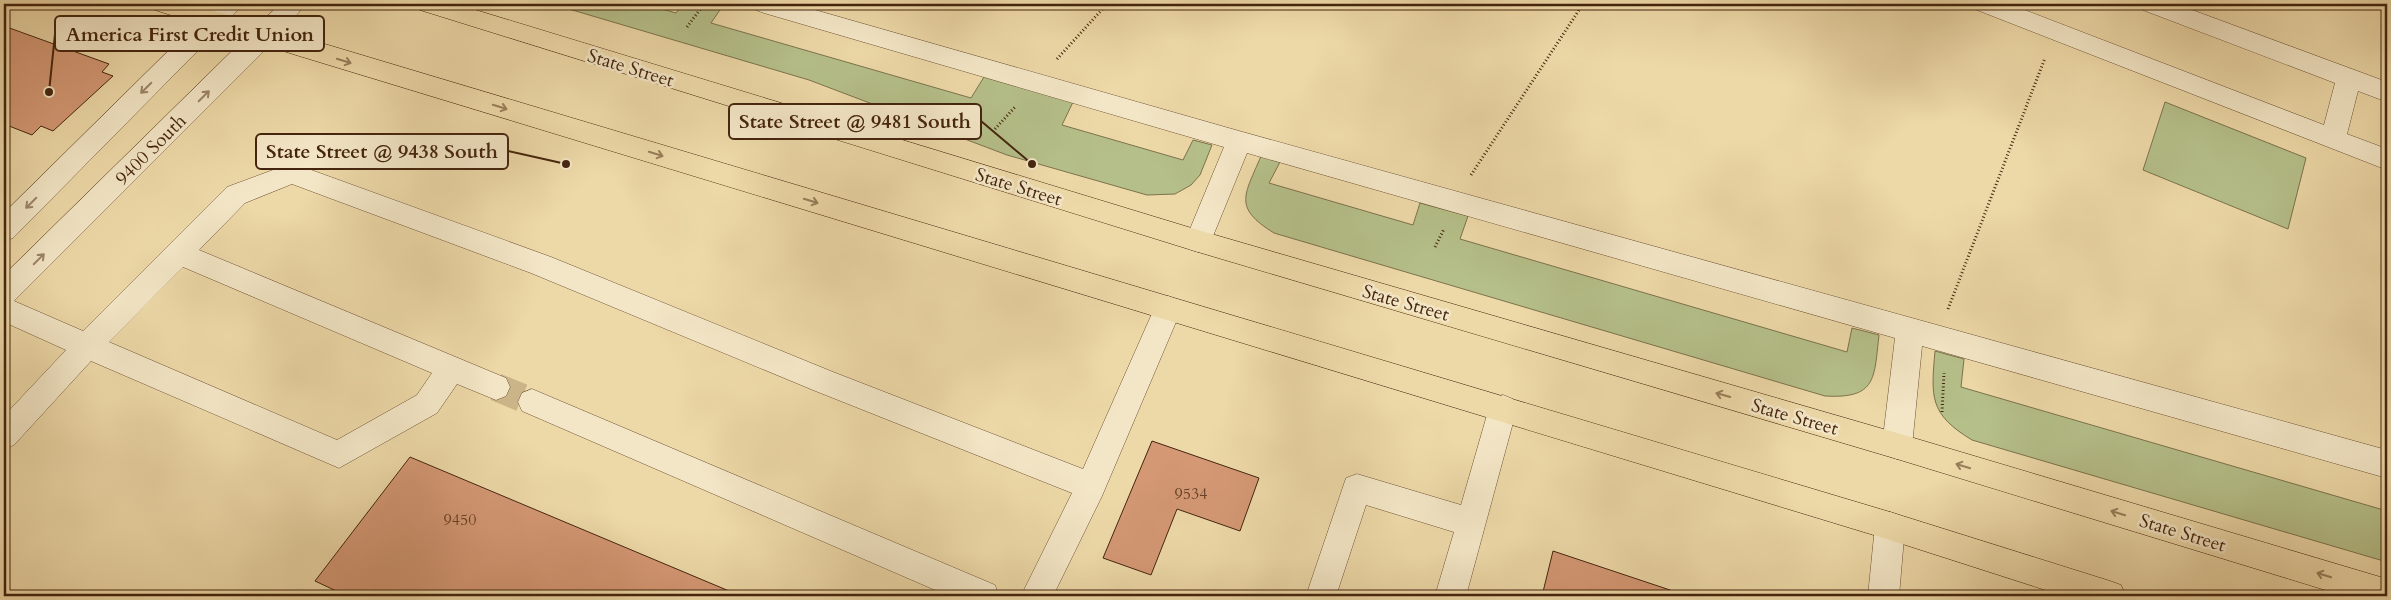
<svg xmlns="http://www.w3.org/2000/svg" width="2391" height="600" font-family="Cardo,serif">
	<rect width="100%" height="100%" fill="#edd8a7"/>
	<filter id="stains"><feTurbulence type="fractalNoise" baseFrequency=".004" numOctaves="4"/><feColorMatrix values="0 0 0 0 .2 0 0 0 0 .09 0 0 0 0 .02 0 0 0 .5 -.17"/></filter>
	<radialGradient id="worn" r=".72"><stop offset=".6" stop-color="#630" stop-opacity="0"/><stop offset="1" stop-color="#630" stop-opacity=".3"/></radialGradient>
	<!-- green -->
	<g fill="#b5bf89" stroke="#7c724c">
		<polygon points="552,4 645,4 676,13 683,4 724,4 711,23 971,98 984,77 1073,102 1062,125 1183,160 1193,140 1212,145 1200,175 1191,185 1175,194 1147,195 1007,155 809,80"/>
		<polygon points="2165,102 2306,158 2288,229 2143,170"/>
		<path d="M 1261,156 L 1280,162 L 1269,183 L 1413,225 L 1420,203 L 1468,216 L 1460,239 L 1847,352 L 1852,328 L 1879,335 C 1874,378 1877,399 1825,396 L 1274,233 C 1232,207 1245,195 1261,156 Z"/>
		<path d="M 1935,351 L 1964,359 L 1961,387 L 2387,511 L 2387,562 L 1972,440 C 1929,414 1931,397 1935,351 Z"/>
	</g>
	<!-- building -->
	<g fill="#d49874" stroke="#44240e">
		<polygon points="4,26 109,64 102,72 113,76 53,131 41,126 32,135 4,124"/>
		<polygon points="1152,441 1259,478 1240,531 1177,509 1151,575 1103,558"/>
		<polygon points="410,457 741,596 347,596 315,581"/>
		<polygon points="1553,551 1673,591 1672,596 1542,596"/>
	</g>
	<g fill="none" stroke-linecap="round" stroke-linejoin="round">
		<!-- minor-tunnel -->
		<polyline stroke="#cbb488" stroke-width="28" stroke-dasharray="28 14" stroke-linecap="butt" points="496,387 532,402"/>
		<defs>
			<g id="minor">
				<polygon points="216,4 242,4 238,10 13,238 4,241 4,213"/>
				<path d="M 280,4 L 306,4 L 273,42 L 14,301 L 83,331 L 227,187 L 292,163 L 551,257 L 833,372 L 1083,469 L 1158,300 L 1168,296 L 1178,300 L 1182,308 L 1102,496 L 1053,596 L 1021,596 L 1072,493 L 813,390 L 531,273 L 292,184 L 245,203 L 199,250 L 506,378 L 510,387 L 506,396 L 496,400 L 457,384 L 437,413 L 339,468 L 91,361 L 14,445 L 4,449 L 4,416 L 66,350 L 4,322 L 4,275 ZM 183,267 L 432,373 L 417,395 L 337,440 L 109,342 Z"/>
				<polygon points="752,4 794,4 1239,131 2383,449 2387,448 2387,475 2383,477 1922,346 1912,446 1907,455 1897,459 1887,455 1882,446 1895,338 1247,153 1211,241 1207,249 1198,252 1189,249 1185,241 1224,147 764,13 756,10"/>
				<polygon points="1973,4 2009,4 2324,125 2335,83 2143,10 2139,4 2176,4 2387,82 2387,102 2358,91 2347,134 2387,149 2387,170 1977,10"/>
				<polygon points="532,389 995,585 999,596 949,596 522,411 518,402 522,393"/>
				<polygon points="1503,395 1513,399 1517,408 1466,596 1435,596 1454,532 1366,505 1336,596 1306,596 1346,478 1357,474 1461,505 1489,408 1493,399"/>
				<polygon points="1890,512 1901,516 1905,526 1899,596 1868,596 1875,526 1879,516"/>
			</g>
			<g id="major">
				<polygon points="151,4 191,4 1890,512 2110,581 2121,585 2126,596 2064,596 1890,540 296,55 155,10"/>
				<polygon points="416,4 456,4 1198,230 1897,433 2387,579 2387,596 2345,596 1897,459 1198,252 420,10"/>
			</g>
		</defs>
		<!-- minor casing -->
		<use href="#minor" stroke="#6e5134" stroke-width="1"/>
		<!-- major casing -->
		<use href="#major" stroke="#44240e" stroke-width="1"/>
		<!-- path -->
		<g stroke="#44240e" stroke-width="3" stroke-dasharray="1 2.5" stroke-linecap="butt">
			<polyline points="687,27 704,4"/>
			<polyline points="1057,59 1107,4"/>
			<polyline points="995,129 1015,107"/>
			<polyline points="1471,175 1583,4"/>
			<polyline points="1435,247 1444,229"/>
			<polyline points="1948,309 2045,58"/>
			<polyline points="1942,412 1944,373"/>
		</g>
		<!-- minor -->
		<use href="#minor" fill="#f3e6c6" fill-rule="evenodd"/>
		<!-- major -->
		<use href="#major" fill="#edd8a7" fill-rule="evenodd"/>
	</g>
	<!-- one-way arrows -->
	<defs><path id="oneway-shaft" d="M-6 0H5M1.5-3L5.5 0L1.5 3" fill="none" stroke-width="1.6" stroke-linecap="round" stroke-linejoin="round" transform="scale(1.25)"/></defs>
	<g stroke="#987e5a">
		<use href="#oneway-shaft" transform="translate(344 61) rotate(17)"/>
		<use href="#oneway-shaft" transform="translate(500 107) rotate(17)"/>
		<use href="#oneway-shaft" transform="translate(656 154) rotate(17)"/>
		<use href="#oneway-shaft" transform="translate(811 201) rotate(17)"/>
		<use href="#oneway-shaft" transform="translate(1723 395) rotate(-164)"/>
		<use href="#oneway-shaft" transform="translate(1963 466) rotate(-163)"/>
		<use href="#oneway-shaft" transform="translate(2118 513) rotate(-163)"/>
		<use href="#oneway-shaft" transform="translate(2324 575) rotate(-163)"/>
	</g>
	<g stroke="#9c856a">
		<use href="#oneway-shaft" transform="translate(146 88) rotate(135)"/>
		<use href="#oneway-shaft" transform="translate(204 96) rotate(-45)"/>
		<use href="#oneway-shaft" transform="translate(31 203) rotate(135)"/>
		<use href="#oneway-shaft" transform="translate(39 259) rotate(-45)"/>
	</g>
	<g text-anchor="middle" stroke-width="5" stroke-linejoin="round" paint-order="stroke">
		<!-- number labels -->
		<g font-size="16" fill="#684128">
			<text x="1191" y="499">9534</text>
			<text x="460" y="525">9450</text>
		</g>
		<!-- street labels -->
		<g font-size="19" fill="#44240e" stroke="#f3e6c6">
			<text transform="translate(631 67) rotate(17)" y="7">State Street</text>
			<text transform="translate(150 149) rotate(-45)" y="7">9400 South</text>
			<text transform="translate(1019 186) rotate(17)" y="7">State Street</text>
			<text transform="translate(1406 302) rotate(16)" y="7">State Street</text>
			<text transform="translate(1795 416) rotate(16)" y="7">State Street</text>
			<text transform="translate(2183 532) rotate(17)" y="7">State Street</text>
		</g>
	</g>
	<!-- callouts -->
	<path fill="none" stroke="#44240e" stroke-width="2" d="M49 92L55 34M1032 164L981 121M566 164L508 151"/>
	<g fill="#44240e" stroke="#f3e6c6" stroke-width="2">
		<circle cx="49" cy="92" r="5"/>
		<circle cx="1032" cy="164" r="5"/>
		<circle cx="566" cy="164" r="5"/>
	</g>
	<g fill="#f3e6c6" stroke="#44240e" stroke-width="2">
		<rect x="55" y="16" width="269" height="35" rx="5"/>
		<rect x="729" y="104" width="252" height="35" rx="5"/>
		<rect x="256" y="134" width="252" height="35" rx="5"/>
	</g>
	<g font-size="20" text-anchor="middle" font-weight="bold" fill="#44240e">
		<text x="190" y="41">America First Credit Union</text>
		<text x="855" y="128">State Street @ 9481 South</text>
		<text x="382" y="158">State Street @ 9438 South</text>
	</g>
	<!-- margin -->
	<rect width="2391" height="600" fill="none" stroke="#edd8a7" stroke-width="20"/>
	<rect x="5" y="5" width="2381" height="590" fill="none" stroke="#44240e" stroke-width="2.5"/>
	<rect x="10" y="10" width="2371" height="580" fill="none" stroke="#44240e"/>
	<rect width="100%" height="100%" filter="url(#stains)"/>
	<rect width="100%" height="100%" fill="url(#worn)"/>
</svg>
